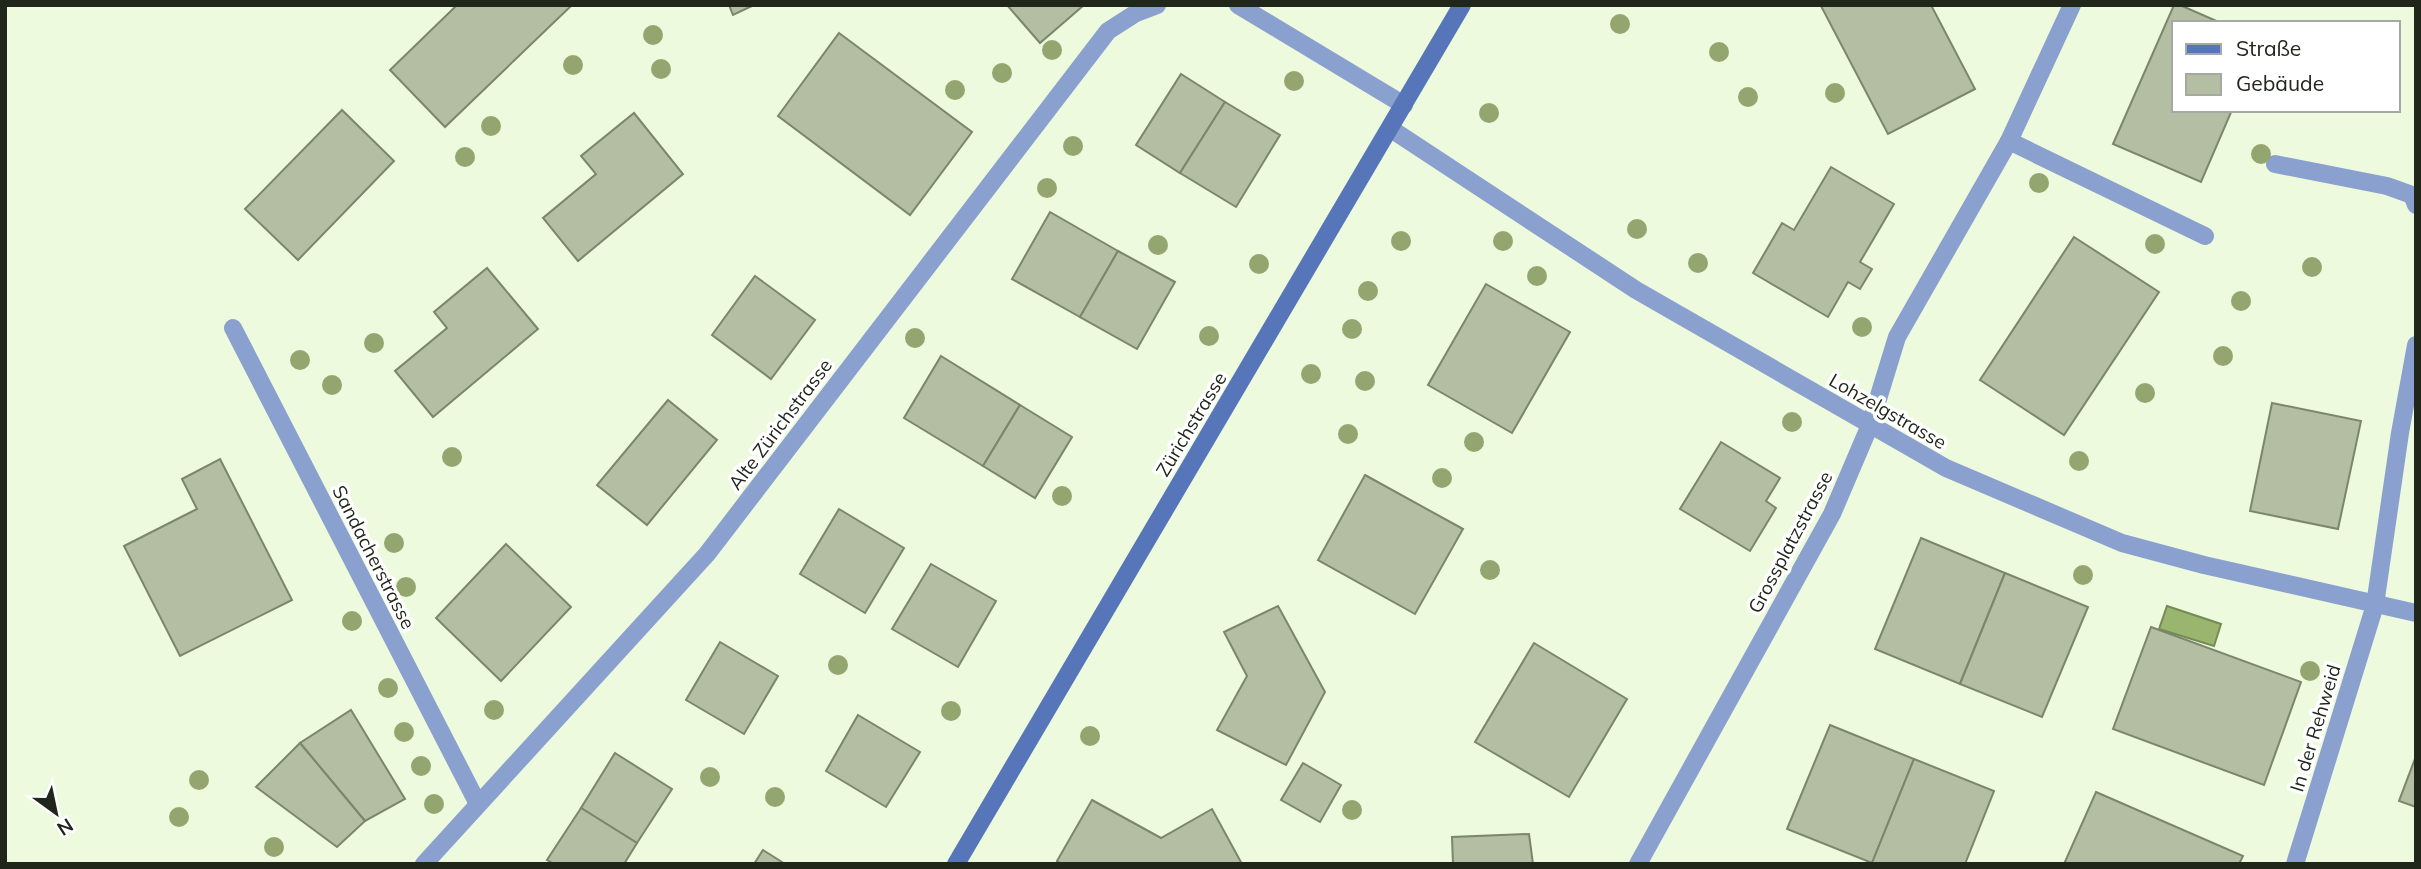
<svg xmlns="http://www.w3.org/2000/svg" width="2421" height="869" font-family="Mulish,sans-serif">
	<rect width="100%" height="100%" fill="#edfadd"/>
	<!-- water -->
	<polygon fill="#99b56e" stroke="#758a55" stroke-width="2" points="2167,606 2221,624 2214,646 2159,629"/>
	<!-- building -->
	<g fill="#b3bea3" stroke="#7b866c" stroke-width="2">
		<polygon points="457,5 572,5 445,127 390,70"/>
		<polygon points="729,5 754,5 733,15"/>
		<polygon points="1007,5 1084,5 1040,43"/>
		<polygon points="1823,5 1931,5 1975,89 1888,134 1821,6"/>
		<polygon points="2174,5 2180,5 2221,23 2174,23 2174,110 2232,110 2201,182 2113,144"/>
		<polygon points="839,33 972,132 910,215 778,116"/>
		<polygon points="1181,74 1225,102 1180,173 1136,145"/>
		<polygon points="1225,102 1280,135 1236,207 1180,173"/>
		<polygon points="342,110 394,161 298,260 245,209"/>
		<polygon points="634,113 683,174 578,261 543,218 596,174 581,156"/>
		<polygon points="1831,167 1894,204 1860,262 1872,269 1860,289 1848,282 1828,317 1753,273 1782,223 1794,230"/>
		<polygon points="1050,212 1118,251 1080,317 1012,279"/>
		<polygon points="2074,237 2159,292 2064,435 1980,380"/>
		<polygon points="1118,251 1175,282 1137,349 1080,317"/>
		<polygon points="487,268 538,329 433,417 395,371 447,328 434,312"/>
		<polygon points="755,276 815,320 771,379 712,335"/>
		<polygon points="1486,284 1570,332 1512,433 1428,385"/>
		<polygon points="941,356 1020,405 983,466 904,418"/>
		<polygon points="668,400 717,440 647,525 597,485"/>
		<polygon points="2272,403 2361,421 2338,529 2250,511"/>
		<polygon points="1020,405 1072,437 1035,498 983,466"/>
		<polygon points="1721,442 1780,478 1766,501 1776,508 1750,551 1680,509"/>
		<polygon points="220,459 292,600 180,656 124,546 197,509 182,479"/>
		<polygon points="1365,475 1463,529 1415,614 1318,560"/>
		<polygon points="839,509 904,548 865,613 800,574"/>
		<polygon points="1921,538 2005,573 1960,684 1875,649"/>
		<polygon points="506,544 571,607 501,681 436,618"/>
		<polygon points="931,564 996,601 958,667 892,629"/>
		<polygon points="2005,573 2088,607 2042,717 1960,684"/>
		<polygon points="1278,606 1325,692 1286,765 1217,730 1247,676 1224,632"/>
		<polygon points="2151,627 2301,682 2264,785 2113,729"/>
		<polygon points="720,642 778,676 744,734 686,700"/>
		<polygon points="1534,643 1627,699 1569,797 1475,742"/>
		<polygon points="351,710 405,799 365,821 300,743"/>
		<polygon points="858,715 920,752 886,807 826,771"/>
		<polygon points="1830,725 1914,759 1872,863 1787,829"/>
		<polygon points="300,743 365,821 337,847 256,787"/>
		<polygon points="615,753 672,789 637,843 581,808"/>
		<polygon points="2416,756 2416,807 2399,801"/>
		<polygon points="1914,759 1994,791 1965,864 1872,863"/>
		<polygon points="1303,763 1341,785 1320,822 1281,800"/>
		<polygon points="2096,792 2243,856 2239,864 2064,864"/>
		<polygon points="1092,800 1161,838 1212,809 1242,864 1061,864 1057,861"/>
		<polygon points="581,808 637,843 624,864 554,864 547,860"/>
		<polygon points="1529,834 1533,864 1453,864 1452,837"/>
		<polygon points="763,850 785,864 754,864"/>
	</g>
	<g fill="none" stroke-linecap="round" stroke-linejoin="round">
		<!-- lane -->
		<g stroke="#8aa0ce" stroke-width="18">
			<polyline points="2009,141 2205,236"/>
			<polyline points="2275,164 2387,186 2412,195 2416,205"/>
			<polyline points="233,328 478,804"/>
			<polyline points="2375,605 2400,433 2416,345"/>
		</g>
		<!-- street -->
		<g stroke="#8aa0ce" stroke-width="18">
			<polyline points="1238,5 1404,105"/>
			<polyline points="1391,129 1636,290 1946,468 2122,543 2204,565 2416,613"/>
			<polyline points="424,864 707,554 1108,31 1136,13 1157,5"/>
			<polyline points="1638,864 1832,514 1870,425 1897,337 2009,141 2072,5"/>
			<polyline points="2295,864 2375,605"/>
		</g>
		<!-- secondary -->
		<polyline stroke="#5776b9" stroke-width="18" points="956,864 1462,5"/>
	</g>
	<!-- trees -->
	<g fill="#93a670">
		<circle cx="1620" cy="24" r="10"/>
		<circle cx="653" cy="35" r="10"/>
		<circle cx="1052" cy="50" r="10"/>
		<circle cx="1719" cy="52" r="10"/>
		<circle cx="573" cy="65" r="10"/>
		<circle cx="661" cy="69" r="10"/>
		<circle cx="1002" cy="73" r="10"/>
		<circle cx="1294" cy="81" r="10"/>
		<circle cx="955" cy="90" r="10"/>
		<circle cx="1835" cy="93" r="10"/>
		<circle cx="1748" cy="97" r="10"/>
		<circle cx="1489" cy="113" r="10"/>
		<circle cx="491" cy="126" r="10"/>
		<circle cx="1073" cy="146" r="10"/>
		<circle cx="2261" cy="154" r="10"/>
		<circle cx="465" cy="157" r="10"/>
		<circle cx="2039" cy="183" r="10"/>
		<circle cx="1047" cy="188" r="10"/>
		<circle cx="1637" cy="229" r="10"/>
		<circle cx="1401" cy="241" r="10"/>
		<circle cx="1503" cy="241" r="10"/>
		<circle cx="2155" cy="244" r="10"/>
		<circle cx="1158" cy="245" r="10"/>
		<circle cx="1698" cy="263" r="10"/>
		<circle cx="1259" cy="264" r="10"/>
		<circle cx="2312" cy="267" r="10"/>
		<circle cx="1537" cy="276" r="10"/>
		<circle cx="1368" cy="291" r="10"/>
		<circle cx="2241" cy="301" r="10"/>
		<circle cx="1862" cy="327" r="10"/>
		<circle cx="1352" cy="329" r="10"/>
		<circle cx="1209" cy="336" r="10"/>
		<circle cx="915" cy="338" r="10"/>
		<circle cx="374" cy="343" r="10"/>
		<circle cx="2223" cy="356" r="10"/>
		<circle cx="300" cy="360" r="10"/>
		<circle cx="1311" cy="374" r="10"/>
		<circle cx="1365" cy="381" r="10"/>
		<circle cx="332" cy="385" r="10"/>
		<circle cx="2145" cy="393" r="10"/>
		<circle cx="1792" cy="422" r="10"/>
		<circle cx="1348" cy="434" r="10"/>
		<circle cx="1474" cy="442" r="10"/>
		<circle cx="452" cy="457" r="10"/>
		<circle cx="2079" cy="461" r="10"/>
		<circle cx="1442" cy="478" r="10"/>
		<circle cx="1062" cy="496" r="10"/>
		<circle cx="394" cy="543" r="10"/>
		<circle cx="1490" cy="570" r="10"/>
		<circle cx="2083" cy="575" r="10"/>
		<circle cx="406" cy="587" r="10"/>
		<circle cx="352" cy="621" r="10"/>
		<circle cx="838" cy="665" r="10"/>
		<circle cx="2310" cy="671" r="10"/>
		<circle cx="388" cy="688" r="10"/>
		<circle cx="494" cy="710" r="10"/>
		<circle cx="951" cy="711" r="10"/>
		<circle cx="404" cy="732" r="10"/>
		<circle cx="1090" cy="736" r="10"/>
		<circle cx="421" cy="766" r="10"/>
		<circle cx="710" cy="777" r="10"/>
		<circle cx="199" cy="780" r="10"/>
		<circle cx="775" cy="797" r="10"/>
		<circle cx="434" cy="804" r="10"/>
		<circle cx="1352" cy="810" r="10"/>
		<circle cx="179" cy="817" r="10"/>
		<circle cx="274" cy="847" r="10"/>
	</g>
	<g text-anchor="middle" stroke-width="7" stroke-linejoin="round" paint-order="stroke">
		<!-- street labels -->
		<g font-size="19" fill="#21261b" stroke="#fff">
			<text transform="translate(1888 411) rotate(30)" y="7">Lohzelgstrasse</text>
			<text transform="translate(780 424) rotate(-53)" y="7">Alte Zürichstrasse</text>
			<text transform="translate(1191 424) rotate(-59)" y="7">Zürichstrasse</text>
			<text transform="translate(1790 542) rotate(-62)" y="7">Grossplatzstrasse</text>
			<text transform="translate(374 557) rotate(63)" y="7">Sandacherstrasse</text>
			<text transform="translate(2315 728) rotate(-73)" y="7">In der Rehweid</text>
		</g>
	</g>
	<!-- border -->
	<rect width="2421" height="869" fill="none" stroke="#21261b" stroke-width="14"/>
	<!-- legend -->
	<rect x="2172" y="21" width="228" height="91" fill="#ffffff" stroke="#a6a8a4" stroke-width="2"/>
	<rect x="2186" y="44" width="35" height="10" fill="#5776b9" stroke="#a6a8a4" stroke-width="2"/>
	<text x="2236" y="56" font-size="21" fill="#21261b">Straße</text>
	<rect x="2186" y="74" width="35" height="21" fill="#b3bea3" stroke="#a6a8a4" stroke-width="2"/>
	<text x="2236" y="91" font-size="21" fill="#21261b">Gebäude</text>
	<!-- north arrow -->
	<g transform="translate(56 813) rotate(147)" stroke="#ffffff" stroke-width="5" paint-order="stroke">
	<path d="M0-5L12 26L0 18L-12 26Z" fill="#21261b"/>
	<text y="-10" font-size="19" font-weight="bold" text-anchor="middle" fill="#21261b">N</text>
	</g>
</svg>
